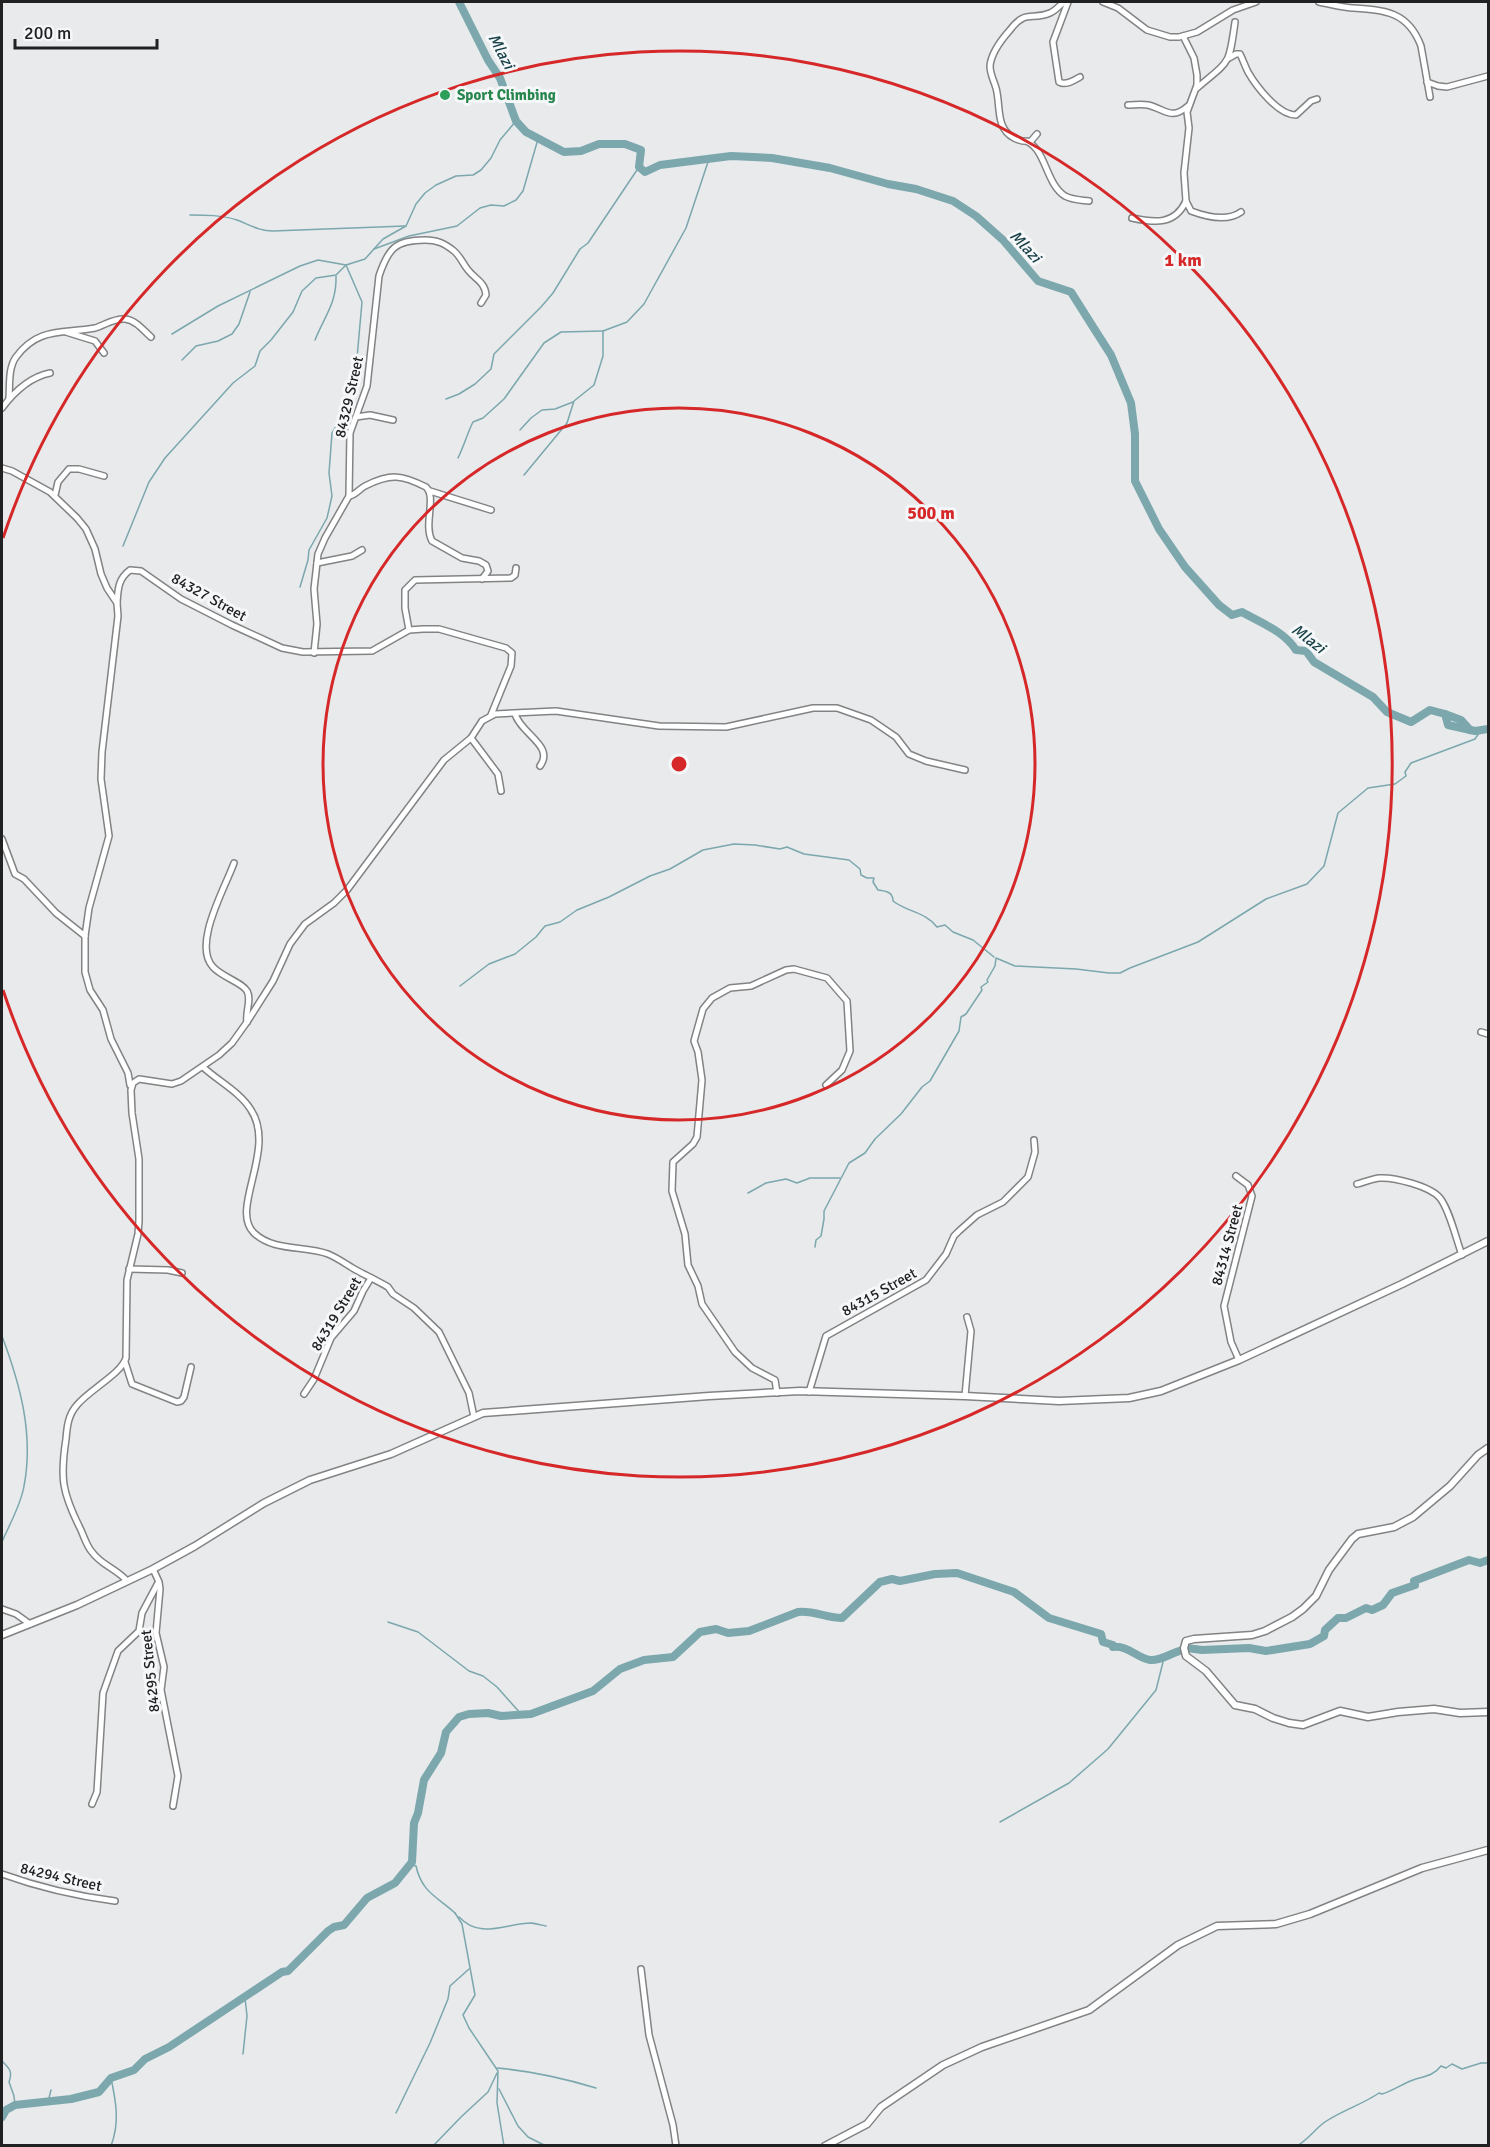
<svg xmlns="http://www.w3.org/2000/svg" width="1490" height="2147" font-family="Signika,sans-serif">
	<rect width="100%" height="100%" fill="#e8eaec"/>
	<g fill="none" stroke-linecap="round" stroke-linejoin="round">
		<!-- stream -->
		<g stroke="#7ba7ad" stroke-width="1.5">
			<path d="M 190,215 C 205,215 222,215 237,220 C 250,225 259,231 273,231 L 405,226"/>
			<polyline points="374,249 409,236 457,226 480,208 491,205 504,206 516,200 523,191 538,139"/>
			<polyline points="172,334 218,306 300,266 318,260 346,265 362,302 356,369 351,398 343,416 332,433 329,473 332,496 327,518 309,550 308,560 300,587"/>
			<path d="M 315,340 C 324,317 337,303 336,276"/>
			<polyline points="182,360 196,346 218,341 232,334 239,324 250,292"/>
			<polyline points="446,399 459,394 475,384 491,369 494,354 541,307 553,293 580,249 588,243 639,167"/>
			<polyline points="520,430 531,418 542,410 555,409 573,402"/>
			<path d="M 458,458 C 464,446 467,434 473,422 L 483,418 L 504,399 L 544,343 L 561,332 L 603,331"/>
			<polyline points="524,475 567,423 574,401 594,385 603,356 603,331 627,322 644,304 686,228 709,159"/>
			<polyline points="123,546 149,482 165,458 233,383 255,366 260,351 271,340 293,312 302,291 316,278 336,275 346,265 365,259 383,239 406,226 416,204 425,193 436,185 456,176 473,175 481,170 491,158 500,140 516,121"/>
			<path d="M 460,986 L 489,964 L 515,954 L 536,937 L 545,926 L 560,922 L 577,910 L 609,897 L 650,876 L 670,869 L 703,850 L 734,844 L 755,845 L 780,849 L 787,847 L 804,854 L 849,860 L 860,869 L 861,875 L 867,878 L 874,878 L 873,882 L 878,890 C 886,891 893,892 893,901 C 907,912 926,912 937,927 L 945,925 L 953,932 L 973,940 L 994,957"/>
			<polyline points="748,1193 766,1183 786,1179 797,1183 810,1178 840,1178"/>
			<polyline points="815,1247 816,1240 821,1236 824,1219 824,1211 849,1163 865,1153 875,1139 901,1114 922,1087 930,1081 959,1031 961,1017 966,1014 982,990 981,987 988,982 987,980 995,966 996,958 1015,966 1076,969 1109,973 1120,973 1130,968 1198,942 1266,899 1307,884 1324,866 1338,813 1368,788 1395,784 1406,776 1405,772 1411,763 1475,739 1481,730"/>
			<path d="M 2,1336 C 20,1384 34,1434 24,1486 C 21,1505 9,1525 2,1542"/>
			<polyline points="388,1622 418,1632 469,1671 483,1676 497,1687 522,1715"/>
			<polyline points="1000,1822 1069,1783 1108,1749 1156,1690 1164,1658"/>
			<path d="M 410,1864 L 416,1866 C 422,1893 438,1897 455,1913"/>
			<polyline points="455,1913 462,1924 475,1995 463,2015 469,2028 498,2071 497,2103 504,2146"/>
			<path d="M 459,1917 C 481,1940 505,1923 532,1923 C 536,1924 542,1925 546,1926"/>
			<polyline points="243,2054 247,2016 245,1998"/>
			<path d="M 2,2061 C 9,2068 13,2071 9,2082 L 14,2096 L 15,2105"/>
			<path d="M 497,2068 C 531,2071 563,2078 596,2088"/>
			<path d="M 111,2078 C 116,2102 120,2122 111,2146"/>
			<polyline points="499,2089 518,2126 528,2137 546,2146"/>
			<polyline points="51,2090 49,2098 52,2101"/>
			<polyline points="396,2113 430,2043 448,1999 450,1986 469,1969"/>
			<polyline points="433,2146 461,2117 488,2092 497,2073"/>
			<path d="M 1297,2146 C 1307,2140 1313,2132 1321,2125 C 1335,2113 1362,2105 1379,2093 L 1382,2094 C 1392,2091 1399,2086 1408,2082 C 1420,2076 1432,2078 1441,2066 L 1446,2068 L 1452,2064 L 1462,2069 L 1481,2063 L 1488,2063"/>
		</g>
		<!-- river -->
		<g stroke="#7ba7ad" stroke-width="8">
			<path d="M 459,2 L 488,60 L 500,78 L 516,121 L 526,132 L 564,152 L 581,151 L 599,144 L 625,144 L 641,150 L 639,167 L 645,172 L 660,165 L 731,156 L 772,158 L 830,168 L 888,184 L 916,189 L 953,201 L 976,216 L 1003,240 L 1038,281 L 1071,292 L 1095,330 L 1111,355 L 1131,403 L 1135,434 L 1135,481 L 1159,529 L 1185,567 L 1219,605 L 1232,615 L 1242,612 C 1261,623 1284,631 1296,650 L 1306,651 L 1314,662 L 1373,697 L 1387,712 L 1411,722 L 1430,710 L 1445,714 L 1448,725 L 1475,731 L 1488,729"/>
			<polyline points="1445,714 1461,720 1470,730"/>
			<polyline points="1187,1648 1202,1650 1249,1648 1266,1651 1310,1644 1324,1636 1325,1630 1338,1618 1346,1618 1366,1608 1372,1610 1383,1605 1392,1593 1415,1585 1414,1581 1469,1560 1480,1563 1488,1560"/>
			<path d="M 2,2117 L 6,2110 L 15,2105 L 71,2099 L 99,2092 L 111,2078 L 134,2070 L 145,2059 L 169,2047 L 282,1972 L 288,1971 L 328,1931 L 334,1927 L 344,1925 L 367,1898 L 395,1883 L 412,1862 L 414,1823 L 418,1813 L 424,1780 L 441,1753 L 446,1732 L 459,1717 L 469,1714 L 488,1713 L 501,1716 L 531,1714 L 593,1691 L 620,1669 L 644,1660 L 673,1657 L 700,1632 L 716,1629 L 728,1633 L 749,1631 L 798,1612 C 813,1610 827,1618 842,1618 L 880,1582 L 892,1579 L 900,1581 L 935,1574 L 957,1573 L 1014,1592 L 1049,1618 L 1101,1634 L 1103,1642 L 1113,1645 L 1113,1647 C 1128,1645 1137,1658 1150,1660 C 1162,1661 1172,1652 1183,1650"/>
		</g>
		<defs>
			<g id="minor">
				<path d="M 1068,2 L 1053,42 L 1059,82 C 1066,86 1074,80 1080,77"/>
				<polyline points="1103,2 1118,8 1147,30 1170,37 1179,37 1197,32 1233,10 1256,2"/>
				<path d="M 1319,2 C 1330,4 1341,7 1352,8 C 1384,10 1408,11 1421,46 L 1430,97"/>
				<path d="M 1229,58 L 1236,54 L 1240,54 C 1243,60 1245,66 1248,72 C 1256,86 1278,115 1296,115 L 1311,101 L 1317,99"/>
				<polyline points="1427,82 1438,86 1447,87 1488,76"/>
				<path d="M 1197,88 C 1230,60 1229,66 1235,22"/>
				<path d="M 1128,105 C 1134,105 1142,104 1148,105 C 1165,109 1171,121 1188,106"/>
				<path d="M 1037,134 L 1031,141 C 1025,142 1020,141 1014,138 C 995,128 1001,106 996,88 C 994,81 990,74 990,66 C 991,54 1002,39 1010,30 C 1026,9 1031,21 1050,13 C 1055,11 1060,5 1064,2"/>
				<path d="M 1028,142 C 1046,151 1046,184 1065,196 C 1072,200 1082,200 1089,201"/>
				<path d="M 1186,201 L 1191,211 C 1207,217 1227,222 1241,212"/>
				<path d="M 1132,218 C 1155,223 1175,225 1186,201 L 1184,173 L 1189,128 L 1187,112 L 1197,85 L 1197,75 L 1194,58 L 1183,36"/>
				<polyline points="66,332 95,341 104,353"/>
				<path d="M 9,398 C 10,385 8,368 16,357 C 38,327 62,334 95,328 C 105,325 114,318 125,319 C 136,320 144,331 151,337"/>
				<path d="M 2,408 C 14,392 30,377 50,373"/>
				<polyline points="356,417 370,415 393,420"/>
				<polyline points="2,468 12,471 50,492 77,518 86,529 95,549 101,574 107,588 117,603 118,616 102,752 101,779 109,836 89,908 85,936 85,972 90,990 103,1010 111,1039 128,1073 130,1085"/>
				<polyline points="430,491 491,510"/>
				<polyline points="55,495 58,482 69,469 79,469 104,476"/>
				<path d="M 349,496 C 356,495 359,489 365,486 C 391,473 402,475 426,487 C 437,498 423,524 432,541 L 462,558 L 479,561 L 486,565 L 488,571 L 482,579"/>
				<polyline points="317,563 352,556 362,550"/>
				<path d="M 117,603 C 118,589 118,579 130,570 L 141,571 L 181,599 L 232,625 L 282,648 L 303,652 L 372,651 L 409,630 L 423,629 L 439,629 L 506,648 L 512,653 L 511,666 L 491,715"/>
				<polyline points="409,630 405,608 405,590 415,580 511,578 515,575 516,568"/>
				<path d="M 314,653 L 317,624 L 314,589 L 318,554 L 325,538 L 349,496 L 350,433 L 367,386 L 379,276 C 388,249 395,240 425,240 C 437,240 444,243 454,251 C 460,256 463,264 468,270 C 475,279 485,282 486,295 L 481,303"/>
				<path d="M 515,714 C 521,734 555,746 540,766"/>
				<polyline points="471,738 498,774 501,791"/>
				<polyline points="2,839 15,874 24,879 56,913 85,936"/>
				<path d="M 234,863 C 225,888 192,945 213,967 C 222,977 243,983 247,991 C 252,1000 245,1012 247,1022"/>
				<polyline points="1481,1032 1488,1034"/>
				<path d="M 203,1067 C 218,1081 240,1092 251,1110 C 277,1150 229,1209 254,1233 C 274,1252 304,1245 328,1254 C 338,1258 347,1265 356,1270 C 367,1276 378,1281 388,1287 L 393,1294 L 414,1308 L 439,1332 L 469,1393 L 474,1417"/>
				<polyline points="1236,1176 1248,1185 1252,1196 1224,1306 1231,1342 1239,1360"/>
				<path d="M 1357,1184 C 1364,1182 1372,1179 1379,1178 C 1394,1177 1430,1186 1440,1198 C 1450,1211 1456,1239 1462,1255"/>
				<polyline points="129,1269 168,1270 182,1273"/>
				<polyline points="125,1362 132,1384 177,1402 181,1401 184,1397 191,1367"/>
				<polyline points="809,1392 826,1336 926,1280 946,1254 954,1236 959,1231 977,1215 1003,1202 1028,1177 1035,1152 1034,1140"/>
				<polyline points="777,1393 775,1380 752,1368 735,1352 702,1304 698,1286 688,1265 685,1234 672,1191 673,1162 693,1144 697,1137 702,1080 698,1052 694,1041 703,1009 712,998 730,988 751,986 786,970 794,969 827,978 847,1001 850,1051 842,1070 826,1085"/>
				<polyline points="304,1394 314,1379 331,1338 354,1311 363,1291 371,1278"/>
				<polyline points="965,1396 971,1331 967,1317"/>
				<polyline points="153,1569 159,1582 160,1589 156,1633 164,1667 161,1690 178,1776 173,1806"/>
				<path d="M 127,1581 C 117,1569 101,1565 92,1552 C 86,1545 84,1536 80,1528 C 62,1492 60,1478 66,1439 C 67,1427 68,1415 77,1405 C 89,1390 121,1374 126,1358 L 127,1280 L 138,1234 L 139,1221 L 139,1159 L 132,1113 L 131,1090 L 133,1083 L 139,1079 L 172,1084 L 181,1081 L 219,1055 L 232,1043 L 247,1022 L 273,981 L 290,944 L 305,924 L 334,903 L 347,890 L 444,760 L 471,738 L 482,721 L 495,714 L 556,711 L 659,726 L 726,727 L 813,708 L 837,708 L 871,720 L 896,737 L 909,754 L 926,761 L 965,770"/>
				<polyline points="2,1609 16,1614 30,1624"/>
				<polyline points="92,1804 97,1792 103,1693 118,1651 139,1631 142,1613 158,1583"/>
				<path d="M 2,1874 C 38,1887 76,1896 115,1901"/>
				<polyline points="641,1969 649,2035 673,2125 676,2146"/>
			</g>
			<g id="tertiary">
				<polyline points="1488,1448 1478,1455 1450,1486 1413,1517 1394,1527 1358,1534 1352,1539 1329,1570 1316,1596 1303,1609 1292,1617 1265,1631 1252,1635 1194,1639 1186,1641 1184,1648 1186,1656 1206,1671 1235,1705 1255,1709 1273,1718 1289,1723 1303,1725 1340,1711 1368,1717 1398,1712 1434,1709 1460,1713 1488,1712"/>
				<polyline points="2,1635 77,1605 153,1569 195,1546 264,1503 310,1480 391,1454 483,1413 709,1396 800,1391 965,1396 1059,1401 1129,1398 1161,1391 1239,1360 1402,1284 1488,1241"/>
				<polyline points="825,2146 867,2124 881,2107 943,2065 982,2047 1089,2010 1178,1945 1217,1926 1276,1924 1310,1914 1422,1868 1488,1850"/>
			</g>
		</defs>
		<!-- minor casing -->
		<use href="#minor" stroke="#818384" stroke-width="8"/>
		<!-- tertiary casing -->
		<use href="#tertiary" stroke="#818384" stroke-width="9"/>
		<!-- minor -->
		<use href="#minor" stroke="#fff" stroke-width="5"/>
		<!-- tertiary -->
		<use href="#tertiary" stroke="#fff" stroke-width="6"/>
	</g>
	<!-- distance rings -->
	<g fill="none" stroke="#d62828" stroke-width="3">
		<circle cx="679" cy="764" r="356"/>
		<path d="M3 538A713 713 0 1 1 3 990"/>
	</g>
	<!-- markers -->
	<circle fill="#2e9e5b" stroke="#f5f7f9" stroke-width="2" cx="445" cy="95" r="6"/>
	<g text-anchor="middle" stroke-width="6" stroke-linejoin="round" paint-order="stroke">
		<!-- leisure labels -->
		<g font-size="15" font-weight="bold" fill="#27864d" stroke="#f5f7f9" text-anchor="start">
			<text x="457" y="100">Sport Climbing</text>
		</g>
		<!-- street labels -->
		<g font-size="15" fill="#212122" stroke="#f5f7f9">
			<text transform="translate(349 397) rotate(-77)" y="5">84329 Street</text>
			<text transform="translate(209 597) rotate(29)" y="5">84327 Street</text>
			<text transform="translate(1227 1245) rotate(-75)" y="5">84314 Street</text>
			<text transform="translate(879 1292) rotate(-29)" y="5">84315 Street</text>
			<text transform="translate(336 1314) rotate(-59)" y="5">84319 Street</text>
			<text transform="translate(150 1671) rotate(-96)" y="5">84295 Street</text>
			<text transform="translate(61 1877) rotate(13)" y="5">84294 Street</text>
		</g>
		<!-- water labels -->
		<g font-size="16" font-style="italic" fill="#153f45" stroke="#f5f7f9">
			<text transform="translate(502 51) rotate(62)" y="6">Mlazi</text>
			<text transform="translate(1026 246) rotate(47)" y="6">Mlazi</text>
			<text transform="translate(1309 638) rotate(37)" y="6">Mlazi</text>
		</g>
	</g>
	<circle cx="679" cy="764" r="9" fill="#d62828" stroke="#f5f7f9" stroke-width="3"/>
	<g font-size="18" text-anchor="middle" font-weight="bold" fill="#d62828" stroke="#f5f7f9" stroke-width="6" stroke-linejoin="round" paint-order="stroke">
		<text x="1183" y="266">1 km</text>
		<text x="931" y="519">500 m</text>
	</g>
	<!-- border -->
	<rect width="1490" height="2147" fill="none" stroke="#212122" stroke-width="6"/>
	<!-- scale -->
	<path d="M15 39v9h142v-9" fill="none" stroke="#212122" stroke-width="3"/>
	<text x="24" y="39" font-size="18" fill="#212122" stroke="#f5f7f9" stroke-width="4.5" paint-order="stroke">200 m</text>
</svg>
